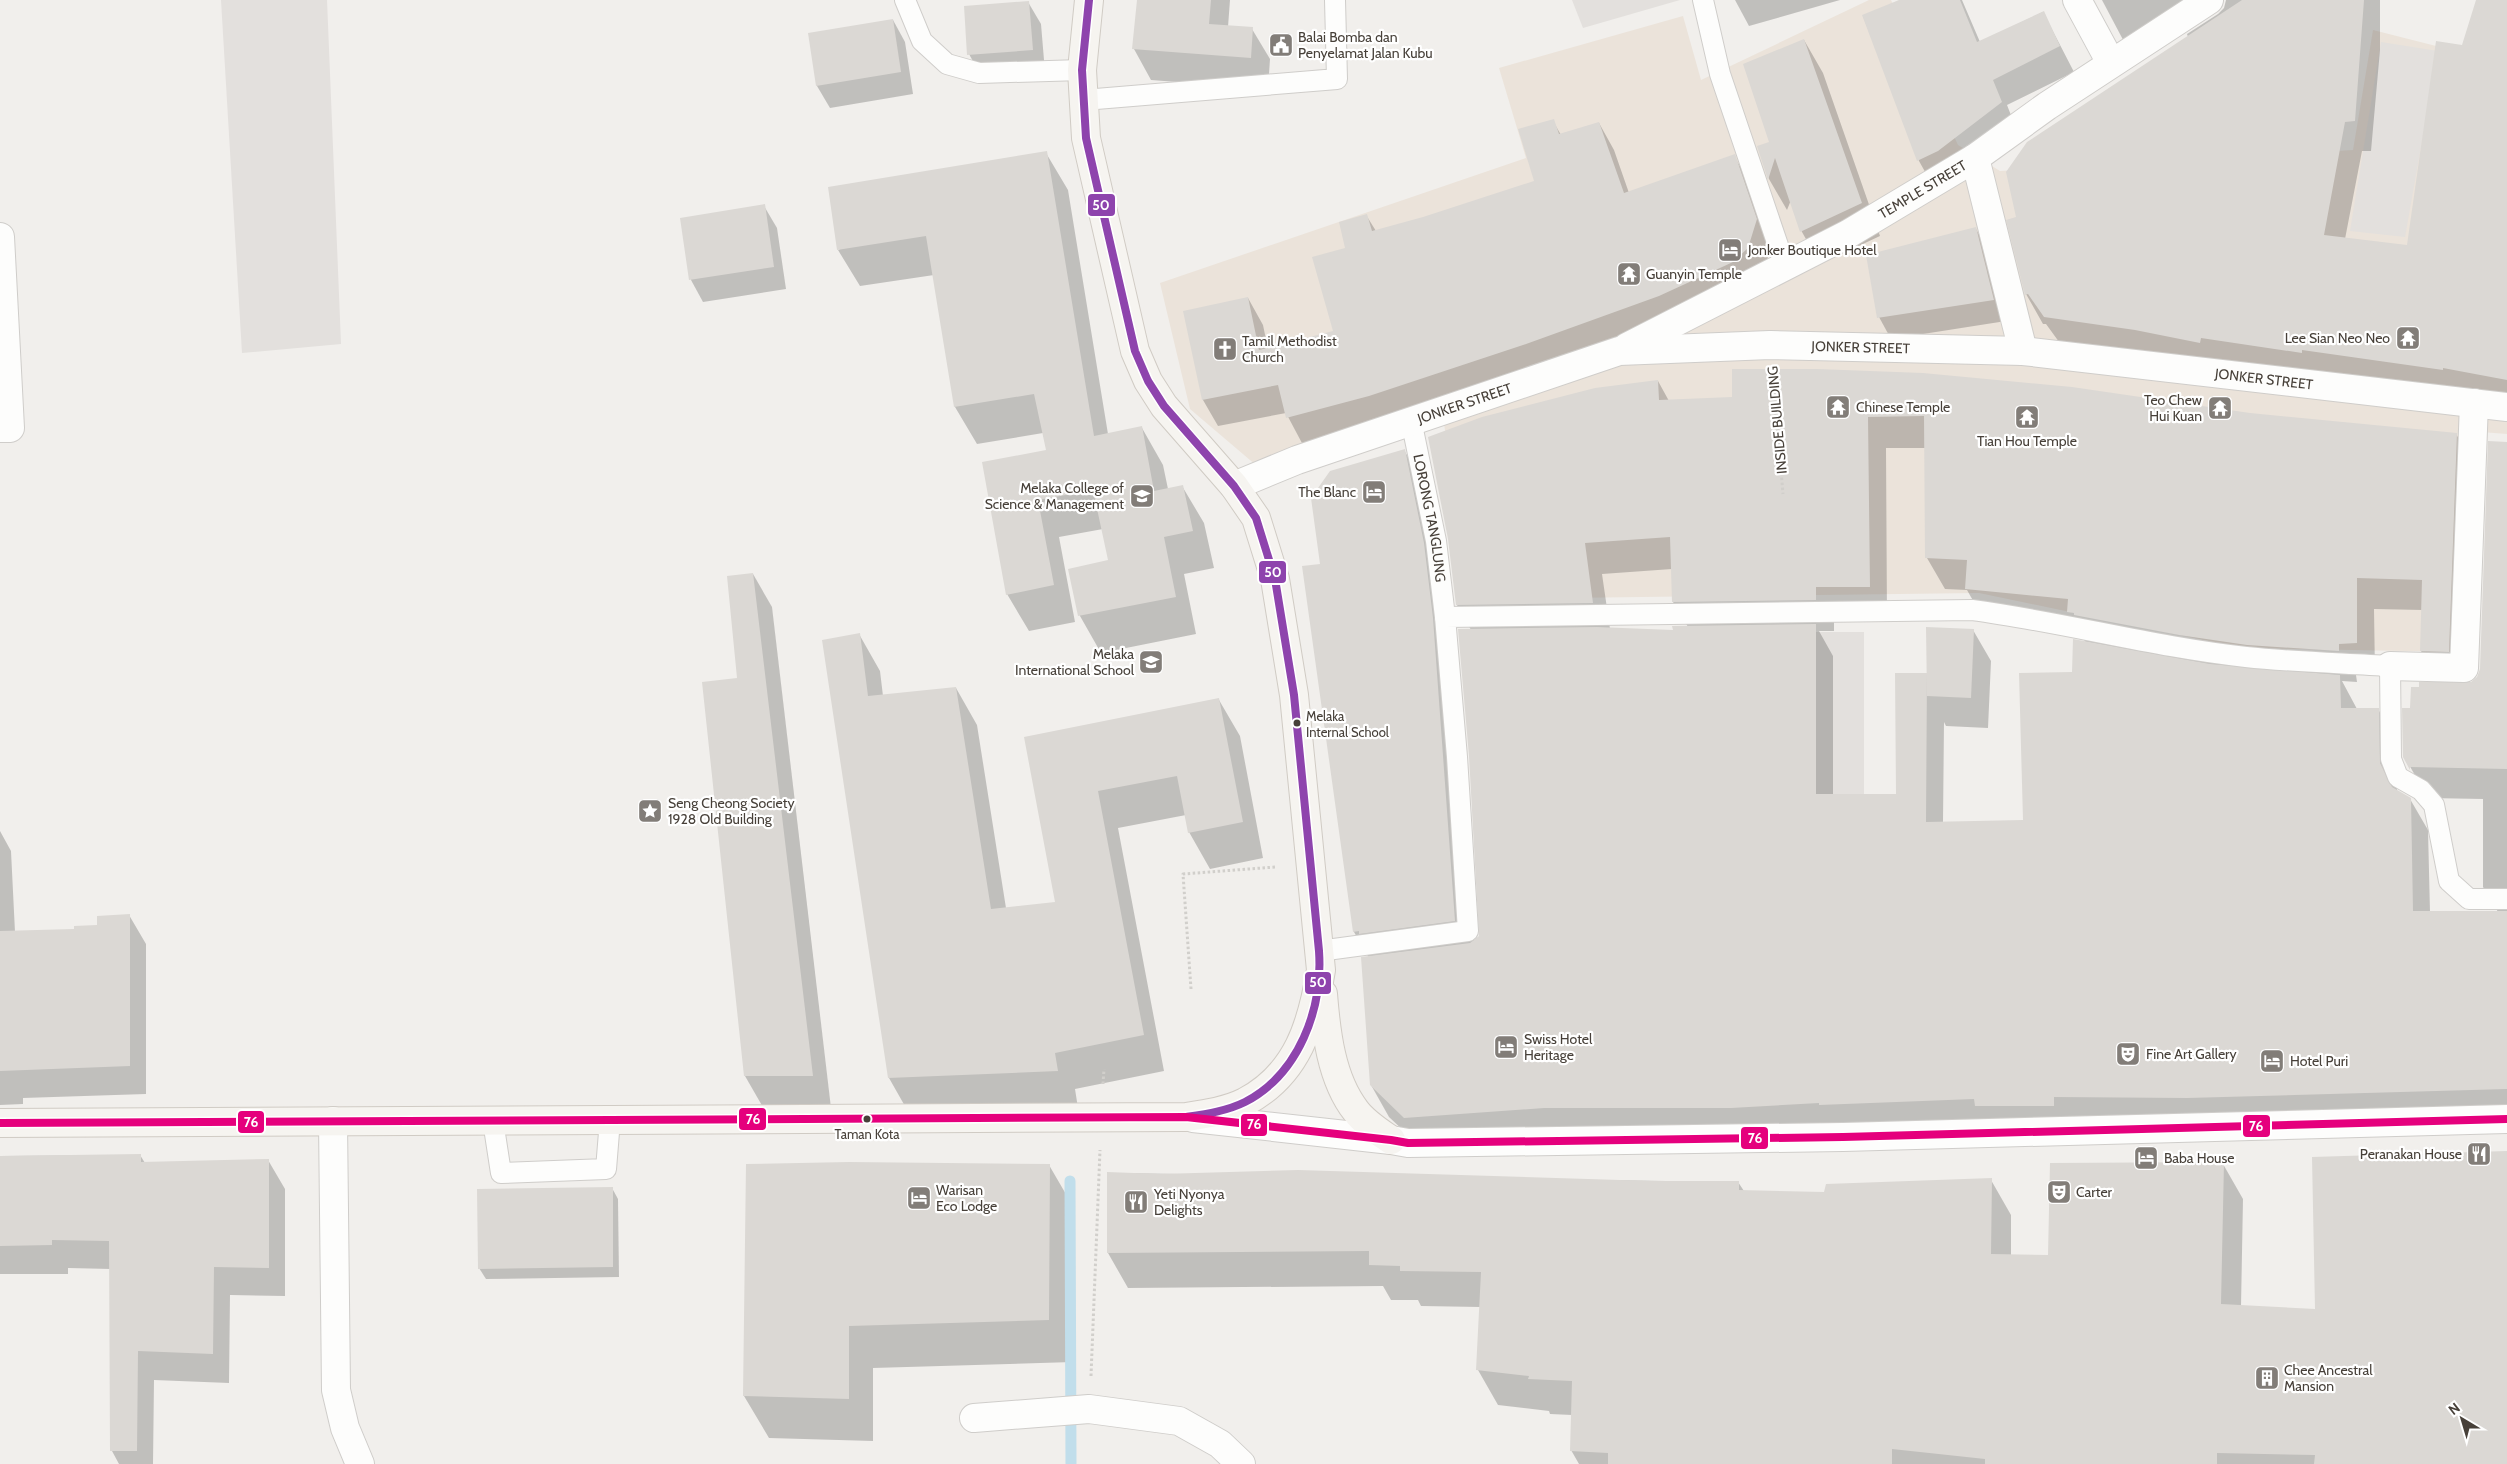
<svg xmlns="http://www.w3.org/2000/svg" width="2507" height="1464" font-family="Cabin,sans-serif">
	<rect width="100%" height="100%" fill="#f1efec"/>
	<!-- commercial -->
	<polygon fill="#ebe3da" points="1869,0 1891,0 1958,145 2000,171 2353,150 2373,30 2507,64 2507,434 2468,431 2457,652 2242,648 1979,593 1473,599 1443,418 1277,483 1190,409 1160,283 1526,158 1499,68 1683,16 1701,80"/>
	<!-- parking -->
	<g fill="#e3e0dd">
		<polygon points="221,0 327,0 341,344 242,353"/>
		<polygon points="1572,0 1680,0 1583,28"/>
		<polygon points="2381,42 2438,51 2405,237 2350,231"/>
		<polygon points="1816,632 1864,632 1864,951 1815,952"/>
	</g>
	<!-- shadow -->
	<g fill="#0003" fill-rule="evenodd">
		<polygon points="1138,0 1230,0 1228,27 1252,29 1270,59 1268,89 1151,80 1134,49"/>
		<polygon points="1735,0 1840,0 1749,26"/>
		<polygon points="1902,0 1962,0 1980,42 2043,12 2074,72 2007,105 2016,128 1933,186 1919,161 1863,16"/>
		<polygon points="2102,0 2221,0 2130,53"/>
		<polygon points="2226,0 2380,0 2380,50 2371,151 2362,151 2345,239 2408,247 2477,0 2507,0 2507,406 2062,346 2046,324 2043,324 2026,294 2018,218 2188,37 2187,34 2218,14 2224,8"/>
		<polygon points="1028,2 1041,24 1045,72 981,76 969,54"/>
		<polygon points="893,20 905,42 913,94 830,108 817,86 810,34"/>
		<polygon points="1804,40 1823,73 1880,236 1820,264 1802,232 1791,200 1787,210 1769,179 1759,147 1771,143"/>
		<polygon points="1553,121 1561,135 1599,123 1614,150 1629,193 1734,156 1749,182 1771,247 1763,275 1674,323 1303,445 1286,413 1218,426 1203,400 1185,312 1248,298 1263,325 1268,349 1334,332 1347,249 1366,215 1376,231 1424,219 1536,182"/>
		<polygon points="1046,153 1068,190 1108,434 1142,428 1163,465 1168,489 1182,486 1204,523 1214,568 1184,574 1196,634 1101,653 1080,616 1069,570 1110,561 1103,529 1059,537 1075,622 1029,631 1007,594 1047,451 1043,433 977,444 955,407 934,275 860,286 838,250"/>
		<polygon points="764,206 777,228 786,289 703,302 691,280 681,219"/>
		<polygon points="1976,229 1988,251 2006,321 1891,339 1879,317"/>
		<path d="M 1658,381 L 1669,401 L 2250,414 L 2456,434 L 2475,466 L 2466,683 L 2471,683 L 2478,677 L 2481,669 L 2507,444 L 2507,1120 L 1423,1149 L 1389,1117 L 1371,1085 L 1369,958 L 1354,932 L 1321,565 L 1404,450 L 1424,485 L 1452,654 L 1474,941 L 1480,936 L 1471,630 L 1457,605 L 1449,538 L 1429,438 ZM 1886,448 L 1925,448 L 1927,558 L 1945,589 L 1967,590 L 1984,620 L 2078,629 L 2086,643 L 2073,673 L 2024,822 L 1943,823 L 1944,722 L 1946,726 L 1988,728 L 1991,661 L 1973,630 L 1926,674 L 1897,796 L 1833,795 L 1833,656 L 1819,631 L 1834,631 L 1834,617 L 1887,618 ZM 1672,569 L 1673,602 L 1688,627 L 1674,631 L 1610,629 L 1602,574 ZM 2374,609 L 2423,610 L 2421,651 L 2440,683 L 2411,709 L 2404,756 L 2428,798 L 2483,799 L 2483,887 L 2498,912 L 2430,912 L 2428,830 L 2410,799 L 2397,792 L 2396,741 L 2378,709 L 2357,709 L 2342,681 L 2357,682 L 2356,675 L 2375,674 Z"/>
		<polygon points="753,574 772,607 831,1108 764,1109 745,1076 738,679"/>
		<polygon points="859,634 880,671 883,696 956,688 977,725 1006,908 1057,903 1025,738 1219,700 1240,736 1263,858 1210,869 1189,832 1186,815 1118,828 1164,1071 1075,1089 1078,1108 910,1115 889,1078 823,641"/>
		<polygon points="0,831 11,851 15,932 76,930 99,926 129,915 146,944 146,1094 23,1098 23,1104 0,1105"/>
		<polygon points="2507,1153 2507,1464 1579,1464 1571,1450 1572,1415 1550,1414 1549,1411 1498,1405 1478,1370 1480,1307 1421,1306 1418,1300 1391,1300 1383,1286 1128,1288 1108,1253 1109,1173 1738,1182 1744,1191 1825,1194 1991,1180 2011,1215 2011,1256 2049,1257 2223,1164 2243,1199 2241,1307 2316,1310"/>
		<polygon points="140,1155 145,1163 268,1160 285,1189 285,1296 230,1295 229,1383 154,1380 153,1464 119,1464 112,1451 111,1269 68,1268 68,1274 0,1274 0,1156"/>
		<polygon points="1049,1165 1074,1208 1073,1362 873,1368 873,1441 769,1438 744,1396"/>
		<polygon points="612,1188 618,1199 619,1277 486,1279 479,1268"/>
	</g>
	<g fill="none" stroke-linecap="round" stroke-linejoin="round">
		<!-- stream -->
		<polyline stroke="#c1deeb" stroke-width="11" points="1070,1181 1071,1464"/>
	</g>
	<!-- building -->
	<g fill="#dbd8d4">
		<polygon points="1137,0 1211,0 1209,24 1253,27 1251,58 1132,49"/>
		<polygon points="1899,0 1960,0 1977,42 2044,11 2060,46 1993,80 2002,102 1938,151 1917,161 1862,15"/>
		<polygon points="2242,0 2364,0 2355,121 2345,122 2324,235 2407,245 2436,41 2462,45 2476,0 2507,0 2507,380 2443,368 2443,370 2302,350 2302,353 2201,338 2200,343 2135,330 2044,317 2028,294 2025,295 2006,220 2016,217 2006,172 2027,142"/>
		<polygon points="1029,1 1033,50 967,55 964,6"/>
		<polygon points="893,19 901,72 816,86 808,33"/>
		<polygon points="1804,39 1862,203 1800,232 1775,158 1768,180 1757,146 1769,142 1743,64"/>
		<polygon points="1554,119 1559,134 1599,122 1624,193 1735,154 1757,219 1748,248 1733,262 1659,296 1523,345 1369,396 1286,418 1278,385 1202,400 1183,311 1248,297 1259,350 1333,331 1312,257 1345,248 1339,222 1367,214 1372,231 1423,217 1534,181 1518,129"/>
		<polygon points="1047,151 1094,436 1142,426 1154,491 1183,485 1193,531 1164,537 1176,597 1078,616 1068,569 1108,560 1093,490 1038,500 1054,585 1006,595 982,462 1046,450 1034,394 954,407 926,236 837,250 828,187"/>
		<polygon points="765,204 774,267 689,280 680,218"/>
		<polygon points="1976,227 1994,300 1877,318 1866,255"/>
		<polygon points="1732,369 1817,369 1923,373 2072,387 2250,413 2457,433 2449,652 2420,651 2422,580 2357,578 2357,643 2339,644 2339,651 2247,645 2179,635 2074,615 2074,613 2067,612 2068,599 1965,589 1967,560 1925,558 1924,416 1868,417 1870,587 1816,587 1816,600 1672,602 1670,537 1585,543 1593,603 1456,605 1448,539 1428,437 1482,417 1595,388 1658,380 1659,400 1732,397"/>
		<polygon points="2488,441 2507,442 2507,769 2410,767 2410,770 2403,757 2402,708 2410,708 2411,687 2419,687 2419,682 2471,682 2477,677 2480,669"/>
		<polygon points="1405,449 1424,543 1433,618 1455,921 1359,934 1359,931 1353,932 1302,566 1320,564 1311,498 1330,471"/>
		<polygon points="753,573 813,1076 744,1076 702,682 737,678 727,576"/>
		<polygon points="1816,624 1816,794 1896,794 1895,673 1927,673 1926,822 2023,820 2019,673 2072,672 2073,639 2210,664 2340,675 2341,708 2379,708 2380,763 2392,787 2411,798 2413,911 2507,911 2507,1089 2187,1098 2054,1097 2054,1106 1975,1106 1974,1099 1819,1105 1819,1103 1731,1108 1544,1108 1404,1118 1370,1085 1361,957 1470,943 1479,936 1469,756 1458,629 1597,627 1673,630 1672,626"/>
		<polygon points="1926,627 1974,629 1971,698 1927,696"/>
		<polygon points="860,633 868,696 956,687 991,909 1055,902 1024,737 1219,698 1243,822 1188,833 1177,776 1098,791 1144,1035 1055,1053 1058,1071 888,1078 822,640"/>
		<polygon points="130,914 130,1066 0,1071 0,931 74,929 74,926 97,925 97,916"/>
		<polygon points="2507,1151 2507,1464 2314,1464 2315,1455 2217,1453 2217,1464 1985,1464 1985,1459 1892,1449 1892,1464 1608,1464 1608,1453 1570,1451 1572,1381 1528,1379 1529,1376 1476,1370 1481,1272 1400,1271 1400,1266 1369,1265 1369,1251 1107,1253 1107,1172 1161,1174 1298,1170 1652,1181 1739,1181 1739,1190 1824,1192 1826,1184 1992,1178 1991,1254 2048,1255 2050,1163 2224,1162 2221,1304 2315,1309 2312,1157"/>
		<polygon points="141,1154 141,1162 269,1159 269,1268 214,1267 213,1354 138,1351 137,1451 110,1451 109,1241 52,1240 52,1245 0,1246 0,1156"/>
		<polygon points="849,1162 1050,1164 1049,1320 849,1326 849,1399 743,1396 746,1164"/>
		<polygon points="613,1187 613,1267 478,1269 477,1189"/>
	</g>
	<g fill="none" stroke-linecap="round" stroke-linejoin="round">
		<defs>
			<g id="service">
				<polyline points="905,0 922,41 947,64 979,73 1082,70"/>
				<polyline points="1703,0 1720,74 1785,266"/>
				<polyline points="1084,100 1337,79 1335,0"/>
				<path id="s1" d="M 1411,420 L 1436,541 L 1445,617"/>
				<path d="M 1319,951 L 1468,931 L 1457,757 L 1445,617 L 1972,610 C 2063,622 2154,647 2246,657 C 2293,662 2342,663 2390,666 L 2391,759 L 2398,777 L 2421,790 L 2434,805 L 2449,881 L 2469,899 L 2507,899"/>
				<polyline points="493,1121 501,1173 606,1169 610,1120"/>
			</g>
			<polyline id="pedestrian" points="2390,666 2464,668 2474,403"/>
			<g id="minor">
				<polyline points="2077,0 2111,63"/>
				<polyline points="1975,158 2023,351"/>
				<polyline points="0,237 10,428 0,428"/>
				<path id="s2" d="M 1627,347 L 1848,234 L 1975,158 L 2047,106 L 2209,0"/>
				<path id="s3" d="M 1234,486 L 1297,460 L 1619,351 L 1770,345 L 2023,351 L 2507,407"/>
				<polyline points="333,1121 336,1390 345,1428 360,1464"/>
				<polyline points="974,1418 1089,1409 1179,1421 1220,1444 1241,1464"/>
			</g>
			<polyline id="tertiary" points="1193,1118 1391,1140 1408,1143 1843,1137 2507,1119"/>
			<g id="secondary">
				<path d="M 1323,994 C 1326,1032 1331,1079 1356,1111 C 1365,1123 1378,1131 1391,1140"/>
				<path d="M 0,1123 L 1186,1117 C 1206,1114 1227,1111 1245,1102 C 1298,1074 1312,1024 1321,970 L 1294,695 L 1275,579 L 1256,518 L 1234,486 L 1164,406 L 1148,381 L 1135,351 L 1086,138 L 1082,70 L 1089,0"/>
			</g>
		</defs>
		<!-- service casing -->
		<use href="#service" stroke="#cfcdca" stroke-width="22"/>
		<!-- pedestrian casing -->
		<use href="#pedestrian" stroke="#cfcdca" stroke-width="30"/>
		<!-- minor casing -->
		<use href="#minor" stroke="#cfcdca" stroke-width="30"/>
		<!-- tertiary casing -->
		<use href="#tertiary" stroke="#cfcdca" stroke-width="30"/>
		<!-- secondary casing -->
		<use href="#secondary" stroke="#d0cbc4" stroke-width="30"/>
		<!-- path -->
		<g stroke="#d1cfcb" stroke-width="3" stroke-dasharray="2.5 2.5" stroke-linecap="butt">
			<polyline points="1773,378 1783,494"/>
			<polyline points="1191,989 1183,874 1275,867"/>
			<polyline points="1103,1084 1104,1069"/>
			<polyline points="1091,1376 1100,1150"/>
		</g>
		<!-- service -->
		<use href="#service" stroke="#fdfdfc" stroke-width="20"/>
		<!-- pedestrian -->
		<use href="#pedestrian" stroke="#fdfdfc" stroke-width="28"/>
		<!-- minor -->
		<use href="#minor" stroke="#fdfdfc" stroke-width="28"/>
		<!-- tertiary -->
		<use href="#tertiary" stroke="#fdfdfc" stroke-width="28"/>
		<!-- secondary -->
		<use href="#secondary" stroke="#f6f4f0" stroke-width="28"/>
		<defs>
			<path id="bus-1" d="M 1089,0 L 1082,70 L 1086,138 L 1135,351 L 1148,381 L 1164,406 L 1234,486 L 1256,518 L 1275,579 L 1294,695 L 1319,951 C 1323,1009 1299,1074 1245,1102 C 1227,1111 1206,1114 1186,1117"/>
			<polyline id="bus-2" points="0,1123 1186,1117 1391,1140 1408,1143 1843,1137 2507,1119"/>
		</defs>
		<!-- bus-1 casing -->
		<use href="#bus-1" stroke="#fff" stroke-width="11"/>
		<!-- bus-2 casing -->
		<use href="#bus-2" stroke="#fff" stroke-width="11"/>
		<!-- bus-1 -->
		<use href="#bus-1" stroke="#8e44ad" stroke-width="8"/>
		<!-- bus-2 -->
		<use href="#bus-2" stroke="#e5007d" stroke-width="8"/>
	</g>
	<!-- icons -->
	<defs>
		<symbol id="civic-square" viewBox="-11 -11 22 22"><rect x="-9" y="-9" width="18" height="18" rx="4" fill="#827d78" stroke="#fff"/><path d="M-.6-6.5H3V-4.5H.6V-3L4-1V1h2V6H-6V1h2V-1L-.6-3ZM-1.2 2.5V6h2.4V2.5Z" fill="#fff"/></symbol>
		<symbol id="hotel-square" viewBox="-11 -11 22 22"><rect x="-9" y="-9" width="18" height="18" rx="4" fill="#827d78" stroke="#fff"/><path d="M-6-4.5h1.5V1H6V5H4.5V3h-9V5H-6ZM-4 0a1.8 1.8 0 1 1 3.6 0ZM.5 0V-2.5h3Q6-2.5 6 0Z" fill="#fff"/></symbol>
		<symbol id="temple-square" viewBox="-11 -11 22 22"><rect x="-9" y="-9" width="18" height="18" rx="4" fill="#827d78" stroke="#fff"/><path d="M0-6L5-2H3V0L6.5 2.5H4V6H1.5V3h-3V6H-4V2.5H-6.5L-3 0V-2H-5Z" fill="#fff"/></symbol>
		<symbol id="church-square" viewBox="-11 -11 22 22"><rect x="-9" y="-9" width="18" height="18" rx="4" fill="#827d78" stroke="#fff"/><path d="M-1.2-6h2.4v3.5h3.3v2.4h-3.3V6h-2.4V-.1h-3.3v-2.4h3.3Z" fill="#fff"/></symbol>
		<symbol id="university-square" viewBox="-11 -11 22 22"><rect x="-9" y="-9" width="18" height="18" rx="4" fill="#827d78" stroke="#fff"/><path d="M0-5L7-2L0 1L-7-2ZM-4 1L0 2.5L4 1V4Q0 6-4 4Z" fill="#fff"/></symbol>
		<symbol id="school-square" viewBox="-11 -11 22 22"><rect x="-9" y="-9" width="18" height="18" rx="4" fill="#827d78" stroke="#fff"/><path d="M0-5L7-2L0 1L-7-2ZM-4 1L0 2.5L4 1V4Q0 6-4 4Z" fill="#fff"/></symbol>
		<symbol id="sight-square" viewBox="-11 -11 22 22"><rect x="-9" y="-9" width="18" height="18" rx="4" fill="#827d78" stroke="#fff"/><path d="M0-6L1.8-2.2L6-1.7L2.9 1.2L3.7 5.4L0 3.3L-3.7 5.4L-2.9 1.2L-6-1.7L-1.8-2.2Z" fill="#fff"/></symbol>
		<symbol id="theatre-square" viewBox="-11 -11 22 22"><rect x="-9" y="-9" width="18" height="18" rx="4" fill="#827d78" stroke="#fff"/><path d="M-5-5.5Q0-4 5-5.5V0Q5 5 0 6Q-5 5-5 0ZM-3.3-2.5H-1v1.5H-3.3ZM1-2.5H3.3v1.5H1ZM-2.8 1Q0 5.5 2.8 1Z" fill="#fff"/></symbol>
		<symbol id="restaurant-square" viewBox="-11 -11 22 22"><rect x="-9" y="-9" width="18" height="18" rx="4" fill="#827d78" stroke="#fff"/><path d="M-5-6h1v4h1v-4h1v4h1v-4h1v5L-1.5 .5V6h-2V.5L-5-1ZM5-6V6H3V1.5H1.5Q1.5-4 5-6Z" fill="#fff"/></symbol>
		<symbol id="building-square" viewBox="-11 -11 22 22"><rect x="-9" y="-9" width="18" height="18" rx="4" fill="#827d78" stroke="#fff"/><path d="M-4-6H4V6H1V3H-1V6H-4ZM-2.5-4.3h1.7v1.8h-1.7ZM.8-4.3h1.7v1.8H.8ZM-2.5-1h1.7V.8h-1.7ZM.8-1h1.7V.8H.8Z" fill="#fff"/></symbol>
	</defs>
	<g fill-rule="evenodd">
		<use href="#civic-square" x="1267" y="31" width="28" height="28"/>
		<use href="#hotel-square" x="1716" y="236" width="28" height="28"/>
		<use href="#temple-square" x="1615" y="260" width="28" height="28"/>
		<use href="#temple-square" x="2394" y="324" width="28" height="28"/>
		<use href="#church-square" x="1211" y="335" width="28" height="28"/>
		<use href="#temple-square" x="1824" y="393" width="28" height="28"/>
		<use href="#temple-square" x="2206" y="394" width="28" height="28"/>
		<use href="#temple-square" x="2013" y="403" width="28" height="28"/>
		<use href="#hotel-square" x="1360" y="478" width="28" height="28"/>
		<use href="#university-square" x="1128" y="482" width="28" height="28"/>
		<use href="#school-square" x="1137" y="648" width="28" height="28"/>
		<use href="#sight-square" x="636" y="797" width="28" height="28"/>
		<use href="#hotel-square" x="1492" y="1033" width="28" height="28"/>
		<use href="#theatre-square" x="2114" y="1040" width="28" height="28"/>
		<use href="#hotel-square" x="2258" y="1047" width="28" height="28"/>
		<use href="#restaurant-square" x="2465" y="1140" width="28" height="28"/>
		<use href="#hotel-square" x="2132" y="1144" width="28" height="28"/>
		<use href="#theatre-square" x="2045" y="1178" width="28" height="28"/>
		<use href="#hotel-square" x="905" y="1184" width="28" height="28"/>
		<use href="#restaurant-square" x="1122" y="1188" width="28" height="28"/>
		<use href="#building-square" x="2253" y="1364" width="28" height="28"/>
	</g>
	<!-- markers -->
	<g fill="#474039" stroke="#fff" stroke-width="2">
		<circle cx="1297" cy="723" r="4.5"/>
		<circle cx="867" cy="1119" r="4.5"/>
	</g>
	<g text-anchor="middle" stroke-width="4.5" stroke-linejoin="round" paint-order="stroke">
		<!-- bus labels -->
		<g font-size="13" fill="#474039" stroke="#fff" text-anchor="start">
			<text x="1306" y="721">Melaka<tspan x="1306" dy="16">Internal School</tspan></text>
			<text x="867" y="1139" text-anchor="middle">Taman Kota</text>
		</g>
		<!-- poi labels -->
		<g font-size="14" fill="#474039" stroke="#fff" text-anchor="start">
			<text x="1298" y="42">Balai Bomba dan<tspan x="1298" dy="16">Penyelamat Jalan Kubu</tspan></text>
			<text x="1748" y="255">Jonker Boutique Hotel</text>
			<text x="1646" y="279">Guanyin Temple</text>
			<text x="2390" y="343" text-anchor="end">Lee Sian Neo Neo</text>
			<text x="1242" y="346">Tamil Methodist<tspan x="1242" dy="16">Church</tspan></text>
			<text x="2202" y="405" text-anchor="end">Teo Chew<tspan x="2202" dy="16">Hui Kuan</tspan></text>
			<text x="1856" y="412">Chinese Temple</text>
			<text x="2027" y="446" text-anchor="middle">Tian Hou Temple</text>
			<text x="1124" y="493" text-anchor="end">Melaka College of<tspan x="1124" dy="16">Science &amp; Management</tspan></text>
			<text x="1356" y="497" text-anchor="end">The Blanc</text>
			<text x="1134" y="659" text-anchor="end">Melaka<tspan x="1134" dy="16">International School</tspan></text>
			<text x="668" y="808">Seng Cheong Society<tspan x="668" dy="16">1928 Old Building</tspan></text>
			<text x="1524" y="1044">Swiss Hotel<tspan x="1524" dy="16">Heritage</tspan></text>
			<text x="2146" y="1059">Fine Art Gallery</text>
			<text x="2290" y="1066">Hotel Puri</text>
			<text x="2462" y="1159" text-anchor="end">Peranakan House</text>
			<text x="2164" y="1163">Baba House</text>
			<text x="936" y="1195">Warisan<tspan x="936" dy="16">Eco Lodge</tspan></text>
			<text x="2076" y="1197">Carter</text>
			<text x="1154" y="1199">Yeti Nyonya<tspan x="1154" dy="16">Delights</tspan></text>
			<text x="2284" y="1375">Chee Ancestral<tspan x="2284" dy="16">Mansion</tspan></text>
		</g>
		<!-- street labels -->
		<g font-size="14" fill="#474039" stroke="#fff">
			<text dy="5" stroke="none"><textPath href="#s2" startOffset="335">TEMPLE STREET</textPath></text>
			<text dy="5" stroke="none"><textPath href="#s3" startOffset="650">JONKER STREET</textPath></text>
			<text dy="5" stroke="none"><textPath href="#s3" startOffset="1055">JONKER STREET</textPath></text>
			<text dy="5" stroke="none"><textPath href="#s3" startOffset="245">JONKER STREET</textPath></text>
			<text transform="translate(1777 420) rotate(-95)" y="5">INSIDE BUILDING</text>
			<text dy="5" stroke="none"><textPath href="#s1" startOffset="100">LORONG TANGLUNG</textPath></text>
		</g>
	</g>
	<g stroke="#fff" stroke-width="2">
		<rect x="1087" y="193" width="29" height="24" rx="5" fill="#8e44ad"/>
		<rect x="1258" y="560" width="29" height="24" rx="5" fill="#8e44ad"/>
		<rect x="1304" y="971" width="28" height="24" rx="5" fill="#8e44ad"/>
		<rect x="738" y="1107" width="29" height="24" rx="5" fill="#e5007d"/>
		<rect x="237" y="1110" width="28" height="24" rx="5" fill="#e5007d"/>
		<rect x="1240" y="1113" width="28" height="24" rx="5" fill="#e5007d"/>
		<rect x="2242" y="1114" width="29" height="24" rx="5" fill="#e5007d"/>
		<rect x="1740" y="1126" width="29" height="24" rx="5" fill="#e5007d"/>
	</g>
	<g font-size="14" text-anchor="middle" font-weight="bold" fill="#fff">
		<text x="1101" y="210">50</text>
		<text x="1273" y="577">50</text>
		<text x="1318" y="987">50</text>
		<text x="753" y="1124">76</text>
		<text x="251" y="1127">76</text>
		<text x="1254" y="1129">76</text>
		<text x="2256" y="1131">76</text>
		<text x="1755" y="1143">76</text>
	</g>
	<!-- north arrow -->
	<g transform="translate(2462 1419) rotate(322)" stroke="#ffffff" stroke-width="4" paint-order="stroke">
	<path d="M0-4L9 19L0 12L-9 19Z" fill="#474039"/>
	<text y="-8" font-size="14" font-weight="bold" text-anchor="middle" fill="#474039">N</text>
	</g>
</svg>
